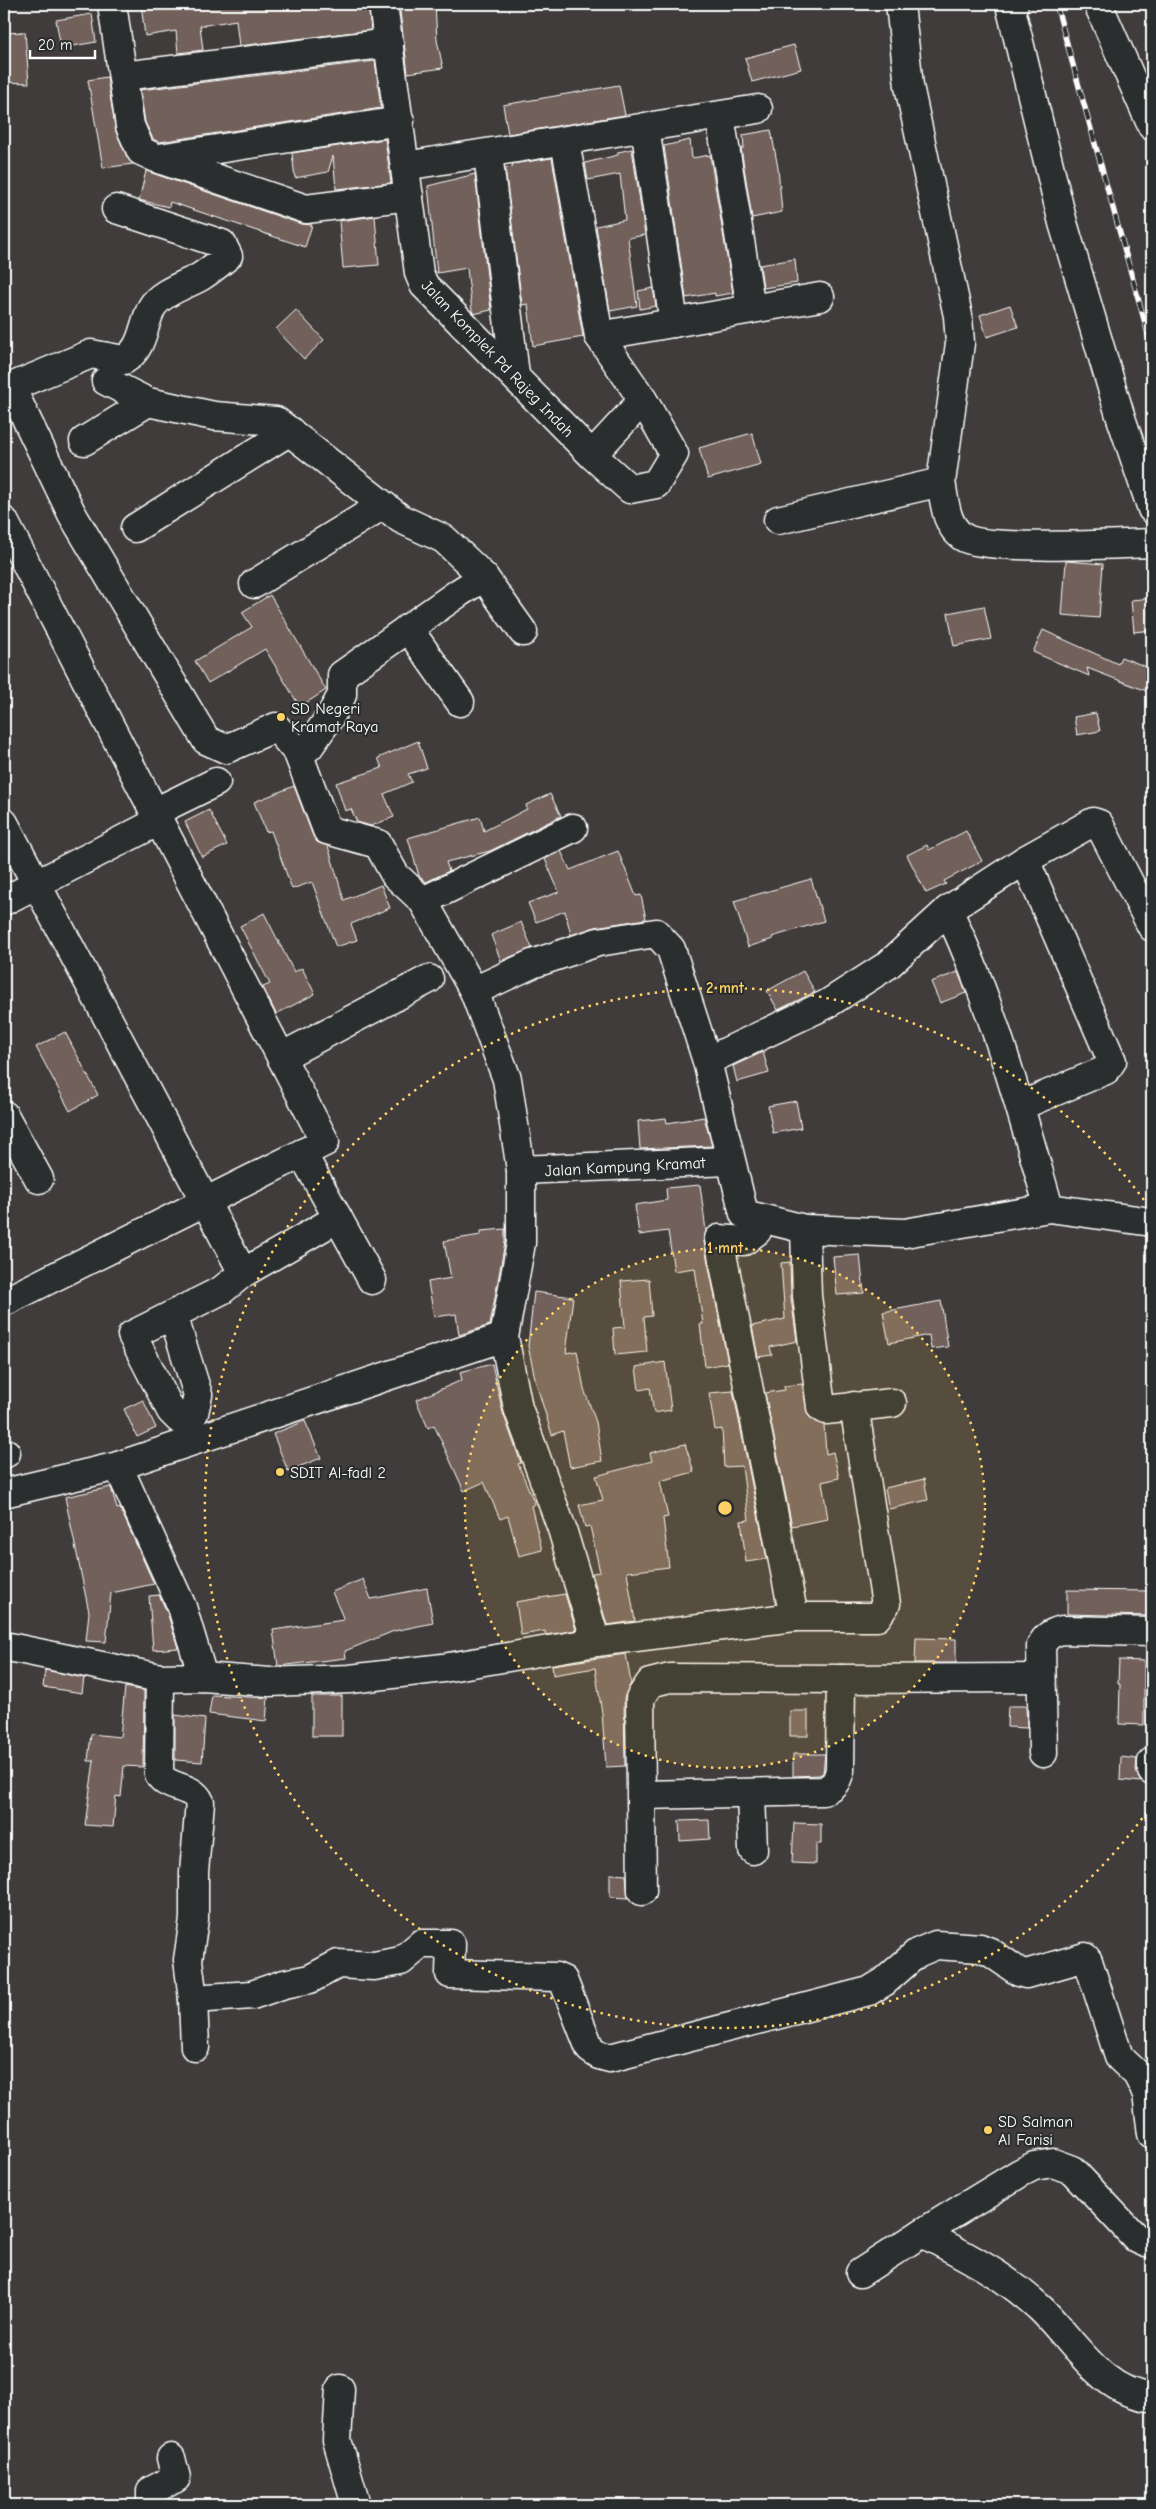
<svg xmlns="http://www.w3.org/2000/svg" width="1156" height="2509" font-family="'Comic Neue',sans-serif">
	<rect width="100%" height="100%" fill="#403c3b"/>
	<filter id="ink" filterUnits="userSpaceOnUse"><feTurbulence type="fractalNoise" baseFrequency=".02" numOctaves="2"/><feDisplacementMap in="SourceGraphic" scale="10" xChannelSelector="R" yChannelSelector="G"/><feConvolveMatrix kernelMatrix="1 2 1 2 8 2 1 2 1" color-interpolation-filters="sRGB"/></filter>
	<g filter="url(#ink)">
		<!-- building -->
		<g fill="#72605a" stroke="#fff">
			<polygon points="141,4 368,4 371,30 239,46 236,20 200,26 203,50 178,53 176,31 145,36"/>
			<polygon points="399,4 435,4 437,40 443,68 408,73"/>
			<polygon points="92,14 96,42 61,48 56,20"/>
			<polygon points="25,32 29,83 4,82 4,33"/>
			<polygon points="794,45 801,69 752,82 745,58"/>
			<polygon points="375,61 381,108 159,142 153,139 145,122 140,90"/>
			<polygon points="107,77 116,132 127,157 133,164 103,168 88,80"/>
			<polygon points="619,85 625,115 508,134 503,105"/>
			<polygon points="771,130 778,168 782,212 752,218 741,148 744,148 743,135"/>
			<polygon points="385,139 391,183 336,189 333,156 328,172 295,178 292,153"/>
			<polygon points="690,140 692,158 710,155 733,293 715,296 715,293 686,298 664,146"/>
			<polygon points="632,149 645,235 628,238 637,306 610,311 596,226 625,220 620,174 588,180 585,163 618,155 618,152"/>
			<polygon points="552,158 583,337 533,346 528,304 522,305 505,168 513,167 512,164"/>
			<polygon points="146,171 301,224 312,225 305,247 170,202 169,207 139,200"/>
			<polygon points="475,174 491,310 474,314 472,311 467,268 437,273 428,186"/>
			<polygon points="375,216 379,265 343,268 339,221"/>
			<polygon points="795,259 797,283 763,288 760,265"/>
			<polygon points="653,288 656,306 640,309 638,291"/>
			<polygon points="1010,305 1018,327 987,337 980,315"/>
			<polygon points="296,310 324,340 304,359 276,329"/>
			<polygon points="752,433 761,464 708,479 699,448"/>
			<polygon points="1066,561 1103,564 1099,618 1062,615"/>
			<polygon points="270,595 326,690 300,707 265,649 208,683 195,661 252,627 242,612"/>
			<polygon points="1152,598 1152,630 1134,632 1131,600"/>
			<polygon points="984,606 991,639 954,646 948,613"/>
			<polygon points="1043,630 1118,664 1121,657 1152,669 1152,693 1087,668 1089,676 1033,652"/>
			<polygon points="1096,713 1100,731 1077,735 1074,717"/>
			<polygon points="418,741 427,768 408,774 412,782 384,794 394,817 371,826 357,822 351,809 345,811 336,783 382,768 378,758"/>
			<polygon points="294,786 313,836 317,842 328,846 344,900 381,885 390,908 351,924 357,940 336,947 312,882 292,889 271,831 266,832 254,802"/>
			<polygon points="550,794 561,816 490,851 446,862 449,871 426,882 419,876 408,838 480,817 484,831 527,809 526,805"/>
			<polygon points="209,810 227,845 202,857 185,822"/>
			<polygon points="966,831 982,861 944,881 946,884 926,893 907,855 927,845 929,850"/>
			<polygon points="561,851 570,870 618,851 636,896 641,895 646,919 595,927 571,935 565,911 536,922 528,903 559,892 545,859"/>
			<polygon points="811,879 824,921 772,937 773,939 748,947 734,901"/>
			<polygon points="264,913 294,972 302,968 315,994 276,1014 263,987 270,984 240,926"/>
			<polygon points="521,922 532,948 501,961 491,935"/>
			<polygon points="803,971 815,992 778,1010 767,991"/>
			<polygon points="958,972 966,993 940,1003 931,982"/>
			<polygon points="65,1032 98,1095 70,1111 36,1047"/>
			<polygon points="763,1052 769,1073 737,1082 733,1066"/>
			<polygon points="796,1101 801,1128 773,1133 768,1106"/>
			<polygon points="704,1117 712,1146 640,1149 638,1121 666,1118 667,1123"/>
			<polygon points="700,1185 706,1231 704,1242 728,1363 705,1367 700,1324 703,1324 695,1268 674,1271 668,1231 639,1235 635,1205 667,1200 666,1188"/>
			<polygon points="505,1229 505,1242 490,1325 459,1335 456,1314 434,1317 428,1282 451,1278 444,1241 481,1235 481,1231"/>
			<polygon points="860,1255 864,1293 837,1295 833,1257"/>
			<polygon points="790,1262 791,1298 797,1341 770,1347 772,1355 758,1357 752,1326 785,1319 781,1263"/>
			<polygon points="649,1279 652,1316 644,1317 647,1352 615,1355 613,1328 625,1327 621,1281"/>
			<polygon points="534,1292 573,1297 566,1353 577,1351 584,1389 596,1422 602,1461 570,1467 563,1431 552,1435 536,1383 528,1346"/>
			<polygon points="941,1301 948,1347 931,1349 929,1335 889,1343 883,1312"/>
			<polygon points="665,1362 671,1410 654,1413 650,1388 639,1390 636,1367"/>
			<polygon points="492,1364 503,1413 521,1463 518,1464 535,1504 531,1506 542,1550 519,1556 508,1516 500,1519 484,1482 464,1491 434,1425 428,1428 416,1400 462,1380 460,1372"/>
			<polygon points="802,1384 808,1415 818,1423 824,1425 826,1454 833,1452 839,1478 822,1482 828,1519 792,1526 765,1393 785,1390 784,1386"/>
			<polygon points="733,1391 767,1559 746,1562 741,1521 749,1520 742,1466 724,1467 722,1429 715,1430 709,1393"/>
			<polygon points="143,1400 156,1428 137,1437 124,1409"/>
			<polygon points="305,1421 321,1458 288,1471 273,1434"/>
			<polygon points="685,1444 694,1472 660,1481 668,1517 663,1518 669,1567 627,1572 635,1621 607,1625 592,1573 600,1572 590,1526 585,1527 579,1505 603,1500 596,1476 652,1461 650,1453"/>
			<polygon points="924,1479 928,1500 889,1509 885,1488"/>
			<polygon points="111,1487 117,1509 120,1508 154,1584 111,1593 106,1642 86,1641 89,1612 65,1497"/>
			<polygon points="363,1579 371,1599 427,1588 433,1623 394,1631 345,1651 346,1658 278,1666 273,1630 344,1620 332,1592"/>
			<polygon points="1067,1590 1152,1591 1152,1616 1067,1614"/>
			<polygon points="565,1594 576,1630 546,1635 545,1631 521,1635 516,1602"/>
			<polygon points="159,1595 167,1612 178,1648 153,1650 149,1596"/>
			<polygon points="916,1638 956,1639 956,1663 915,1663"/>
			<polygon points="626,1654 631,1683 624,1698 625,1766 606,1767 602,1713 595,1668 553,1675 552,1665"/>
			<polygon points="1119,1660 1144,1661 1144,1725 1119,1724 1120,1684 1118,1684"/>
			<polygon points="45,1670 84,1678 82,1693 43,1687"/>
			<polygon points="125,1687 144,1691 143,1767 124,1766 121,1797 116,1796 113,1827 85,1825 94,1761 88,1761 91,1734 120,1737"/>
			<polygon points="212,1695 268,1698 266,1721 209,1714"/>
			<rect x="312" y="1696" width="30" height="40"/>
			<polygon points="1008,1706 1026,1706 1027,1728 1007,1727"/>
			<rect x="790" y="1711" width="18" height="25"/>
			<polygon points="175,1715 205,1719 202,1762 175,1760"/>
			<polygon points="793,1754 825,1754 823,1773 819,1775 793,1776"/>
			<polygon points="1121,1757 1137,1759 1136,1771 1141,1782 1120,1780"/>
			<polygon points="709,1820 710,1839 680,1841 679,1821"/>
			<polygon points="794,1823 821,1824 821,1844 816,1844 816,1864 792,1863"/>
			<polygon points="610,1874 626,1875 628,1898 610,1897"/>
		</g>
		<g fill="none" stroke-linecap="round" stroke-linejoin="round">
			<defs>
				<g id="minor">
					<polyline points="112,4 130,126 141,151 156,158 306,209 409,196"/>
					<polyline points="383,4 419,273 424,285 592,455 643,400 674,454 656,484 630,489 592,455"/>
					<polyline points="1014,4 1010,5 1063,223 1120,415 1152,509"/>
					<polyline points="1098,4 1152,126"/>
					<polyline points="123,76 389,43"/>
					<polyline points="720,116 751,309"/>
					<polyline points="645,127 674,323"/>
					<polyline points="565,141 599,336 643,400"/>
					<polyline points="488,154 515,375"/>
					<polyline points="159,158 400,121"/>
					<polyline points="405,166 758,109"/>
					<path d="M 116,209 L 222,244 L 228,256 C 219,263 210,271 200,277 C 186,285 161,292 152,307 C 142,326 144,348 124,360 L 91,354 L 11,387 L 72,514 L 206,740 L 226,749 L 276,727 L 298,753 L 327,830 L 378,844 L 395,875 L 423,901 L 474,991 L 507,1079 L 521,1170 L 521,1243 L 504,1337 L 518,1408 L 562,1529 L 596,1642"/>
					<polyline points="599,336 820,297"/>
					<polyline points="106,381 148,402"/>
					<polyline points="84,441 148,402 214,416 276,421 401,519 444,539 484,577 460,592 342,675 342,695 331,715 309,747 298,753"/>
					<path d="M 941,482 C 945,502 945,525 963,537 C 983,551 1121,544 1152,543"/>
					<polyline points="778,520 941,482 960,343 958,316 909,86 900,4"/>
					<polyline points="4,521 325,1142 4,1302"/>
					<polyline points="135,528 290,431"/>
					<polyline points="484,577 523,632"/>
					<polyline points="254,584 383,505"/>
					<polyline points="408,628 460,702"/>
					<polyline points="155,812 216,782"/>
					<polyline points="4,823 243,1273"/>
					<polyline points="4,901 159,821"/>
					<polyline points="423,901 573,828"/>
					<path d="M 948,910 C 993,1005 1020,1107 1049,1208"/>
					<polyline points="474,991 532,964 598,942 656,933 671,949 707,1061 744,1214 805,1229 905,1233 1049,1208 1152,1222"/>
					<polyline points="281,1057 429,979"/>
					<polyline points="707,1061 827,1004 888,965 948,910 1025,860 1093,822 1099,824 1152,927"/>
					<polyline points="1020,1106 1106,1070 1112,1061 1025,860"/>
					<polyline points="4,1115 39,1179"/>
					<polyline points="302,1153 372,1280"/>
					<polyline points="521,1170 729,1161"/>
					<polyline points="760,1218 757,1231 744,1241 719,1239 794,1617"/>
					<polyline points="805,1229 807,1296 821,1407 826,1410 892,1403"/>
					<polyline points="173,1315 198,1395 194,1413 179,1419 171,1411 132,1335 222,1290 243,1273 338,1218"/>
					<polyline points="4,1454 6,1453"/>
					<polyline points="118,1466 182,1607 203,1677"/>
					<polyline points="4,1493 118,1466 504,1337"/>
					<polyline points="4,1646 160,1678 203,1677 269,1682 350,1679 443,1668 596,1642 794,1617 877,1617 886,1604 854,1406"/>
					<path d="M 160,1678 L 159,1774 C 167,1790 192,1784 200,1802 L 194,1872 L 194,1919 L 188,1960 L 193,1999 L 195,2047"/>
					<path d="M 1043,1753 L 1041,1646 C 1046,1636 1051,1633 1062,1630 L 1152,1632"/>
					<polyline points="1152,1771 1152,1762"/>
					<polyline points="751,1794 753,1850"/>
					<path d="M 642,1795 L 823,1791 C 834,1786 837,1782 840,1770 L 841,1679 L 1041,1678"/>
					<polyline points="642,1891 640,1698 650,1683 670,1678 841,1679"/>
					<polyline points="193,1999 252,1995 284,1984 310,1979 338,1964 374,1966 401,1961 421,1944 451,1944 450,1974 556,1977 563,1980 590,2049 599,2055 610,2058 869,1991 884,1982 917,1953 936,1945 980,1948 990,1952 1019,1972 1026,1974 1085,1957 1088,1961 1119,2057 1137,2074 1147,2094 1152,2134"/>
					<polyline points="922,2233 1020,2173 1034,2166 1053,2163 1072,2170 1137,2239 1146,2243 1152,2244"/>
					<path d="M 860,2273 L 922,2233 C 949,2247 977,2261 1002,2278 C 1015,2287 1029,2298 1041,2309 C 1073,2340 1103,2395 1152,2397"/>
					<polyline points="340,2389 337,2440 356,2505"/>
					<polyline points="151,2505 151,2491 176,2478 171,2458"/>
				</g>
			</defs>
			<!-- minor casing -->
			<use href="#minor" stroke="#fff" stroke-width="31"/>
			<!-- minor -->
			<use href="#minor" stroke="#2a2d2e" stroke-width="28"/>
			<defs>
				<polyline id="rail" points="1056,4 1152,348"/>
			</defs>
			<!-- rail casing -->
			<use href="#rail" stroke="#fff" stroke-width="5.5"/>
			<!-- rail -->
			<use href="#rail" stroke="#2a2d2e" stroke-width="4" stroke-dasharray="11" stroke-linecap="butt"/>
		</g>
	</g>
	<!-- distance rings -->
	<circle cx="725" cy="1508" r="260" fill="#ffd166" fill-opacity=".12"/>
	<g fill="none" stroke="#ffd166" stroke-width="2.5" stroke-dasharray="2.5 5">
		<circle cx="725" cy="1508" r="260"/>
		<path d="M1151 1806A520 520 0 1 1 1151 1210"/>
	</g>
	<!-- markers -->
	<g fill="#ffd166" stroke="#2a2d2e" stroke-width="2">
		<circle cx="281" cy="717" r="5"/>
		<circle cx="280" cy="1472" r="5"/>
		<circle cx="988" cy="2130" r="5"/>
	</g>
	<g text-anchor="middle" stroke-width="4" stroke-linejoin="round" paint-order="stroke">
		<!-- street labels -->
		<g font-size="16" fill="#fff" stroke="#2a2d2e">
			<text transform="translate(498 358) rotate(46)" y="6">Jalan Komplek Pd Rajeg Indah</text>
			<text transform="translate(625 1166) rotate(-3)" y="6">Jalan Kampung Kramat</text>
		</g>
		<!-- poi labels -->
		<g font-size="16" fill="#fff" stroke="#2a2d2e" text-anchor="start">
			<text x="291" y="714">SD Negeri<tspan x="291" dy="18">Kramat Raya</tspan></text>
			<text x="290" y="1478">SDIT Al-fadl 2</text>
			<text x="998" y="2127">SD Salman<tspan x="998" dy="18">Al Farisi</tspan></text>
		</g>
	</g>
	<circle cx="725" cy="1508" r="8" fill="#ffd166" stroke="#2a2d2e" stroke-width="2.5"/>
	<g font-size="15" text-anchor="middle" font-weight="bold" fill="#ffd166" stroke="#2a2d2e" stroke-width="4" stroke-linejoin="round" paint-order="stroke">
		<text x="725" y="993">2 mnt</text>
		<text x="725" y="1253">1 mnt</text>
	</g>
	<!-- margin -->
	<rect width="1156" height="2509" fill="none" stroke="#2a2d2e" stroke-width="20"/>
	<rect x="10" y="10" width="1136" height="2489" fill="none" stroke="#fff" stroke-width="2" filter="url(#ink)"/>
	<!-- scale -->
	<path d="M30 50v8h65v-8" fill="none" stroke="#ffffff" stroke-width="2.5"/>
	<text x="38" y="50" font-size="15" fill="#ffffff" stroke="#2a2d2e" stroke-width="4" paint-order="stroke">20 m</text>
</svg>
